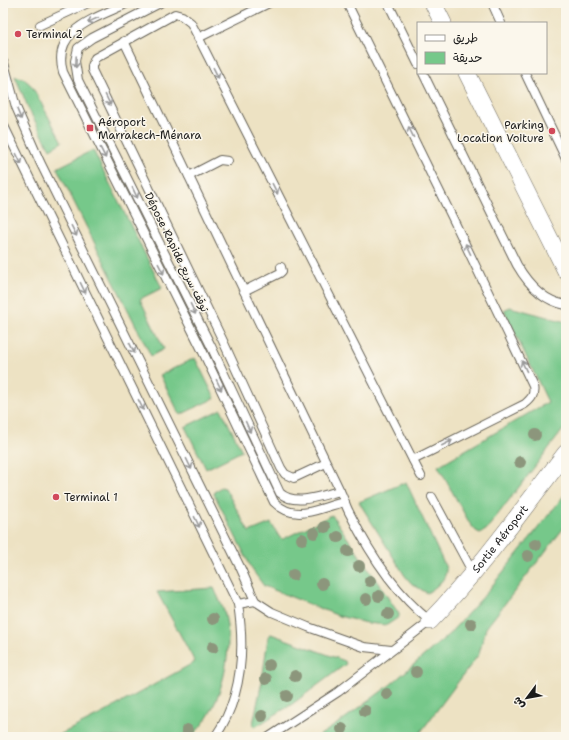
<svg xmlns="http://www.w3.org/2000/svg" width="569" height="740" font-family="'Shantell Sans','Playpen Sans Arabic',sans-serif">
	<rect width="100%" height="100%" fill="#fbf7ec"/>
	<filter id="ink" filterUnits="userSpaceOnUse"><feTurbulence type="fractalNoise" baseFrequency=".025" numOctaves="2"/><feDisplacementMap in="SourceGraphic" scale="8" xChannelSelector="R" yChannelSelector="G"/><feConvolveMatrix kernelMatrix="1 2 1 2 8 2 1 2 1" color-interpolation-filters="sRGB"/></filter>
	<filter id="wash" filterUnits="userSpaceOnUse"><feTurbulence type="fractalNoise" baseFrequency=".012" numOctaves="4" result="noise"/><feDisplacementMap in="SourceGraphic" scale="16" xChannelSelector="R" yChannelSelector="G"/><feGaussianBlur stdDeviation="0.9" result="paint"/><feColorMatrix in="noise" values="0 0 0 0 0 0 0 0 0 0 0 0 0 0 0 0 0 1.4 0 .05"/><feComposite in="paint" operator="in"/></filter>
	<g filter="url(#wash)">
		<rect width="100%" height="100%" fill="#ede2c3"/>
		<!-- green -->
		<g fill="#76c88a" stroke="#497253">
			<polygon points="15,76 23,78 32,86 62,142 50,149 30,112"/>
			<polygon points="93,150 162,288 140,299 164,349 151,356 57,168"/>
			<polygon points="510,307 566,322 566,426 486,530 480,533 476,531 470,524 438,466 548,402 504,310"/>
			<polygon points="195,358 215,398 180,415 160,375"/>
			<polygon points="221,409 242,451 206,469 185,427"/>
			<path d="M 406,482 L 446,568 C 447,580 436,587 427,593 L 412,584 L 405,576 L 359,502 Z"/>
			<polygon points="221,487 225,488 249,532 271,523 280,538 283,539 332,515 395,608 399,614 399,617 387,625 366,623 339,616 264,586 253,571 214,494 215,491"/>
			<polygon points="566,493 566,525 486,628 479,654 417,737 317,737 340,722 390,685 448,635 483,597"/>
			<path d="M 214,588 C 217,595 221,603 224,611 C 233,643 226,683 210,713 C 205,722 198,730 191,737 L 55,737 L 101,714 L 195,662 L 157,592 Z"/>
			<polygon points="271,634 345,661 346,664 291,705 255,727 253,724 262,681 268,637 269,635"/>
		</g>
	</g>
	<g filter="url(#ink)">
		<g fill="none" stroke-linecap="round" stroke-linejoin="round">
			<defs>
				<g id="lane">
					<path d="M 128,3 C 97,18 51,29 63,72 L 202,350 L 274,502 C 296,524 319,507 345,502"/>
					<path d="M 160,3 L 92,38 L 78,48 L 75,61 L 78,80 L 211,346 L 280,493 C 296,507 321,495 340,491"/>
					<path d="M 347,3 L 455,223 L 533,386 C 535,395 531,399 525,404 L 413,460"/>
					<polyline points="388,3 418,64"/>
					<polyline points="492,3 501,23"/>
					<polyline points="40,25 88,3"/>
					<polyline points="198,38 269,3"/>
					<path d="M 124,41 L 340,491 C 344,499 346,507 350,514 C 370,554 395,593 430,621 L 338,692 L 269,737"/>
					<polyline points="4,63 16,107 40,162 241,569 255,601 272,612 308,627 364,647 391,650"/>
					<path d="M 423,73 L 517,265 C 528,284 543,301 566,305"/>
					<polyline points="525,73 566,159"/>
					<path d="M 3,124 L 238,604 C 245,649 242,698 215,737"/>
					<polyline points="189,176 220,160 228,161"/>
					<polyline points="244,291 280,273 282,271 281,267"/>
					<polyline points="326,463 294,478 285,474 281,468 223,341 92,70 92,66 95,58 175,14 182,16 191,23 421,476"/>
					<polyline points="432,497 473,573"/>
					<polyline points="238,604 255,601"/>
				</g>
				<g id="street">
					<polyline points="433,3 443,23"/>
					<polyline points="467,73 566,271"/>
					<path id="s1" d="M 430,621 C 480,569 522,510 566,453"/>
				</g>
			</defs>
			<!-- lane casing -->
			<use href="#lane" stroke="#656156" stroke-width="10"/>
			<!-- street casing -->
			<use href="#street" stroke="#656156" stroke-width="18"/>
			<!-- lane -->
			<use href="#lane" stroke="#fff" stroke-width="8"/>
			<!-- street -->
			<use href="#street" stroke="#fff" stroke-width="17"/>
		</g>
		<!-- trees -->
		<g fill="#8c967c">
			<circle cx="535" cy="435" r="6"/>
			<circle cx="520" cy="462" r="6"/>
			<circle cx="325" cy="527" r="6"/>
			<circle cx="314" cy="533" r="6"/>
			<circle cx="338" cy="537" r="6"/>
			<circle cx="302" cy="539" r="6"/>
			<circle cx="536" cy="544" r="6"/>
			<circle cx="348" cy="551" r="6"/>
			<circle cx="528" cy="556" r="6"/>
			<circle cx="359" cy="566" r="6"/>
			<circle cx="293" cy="575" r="6"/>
			<circle cx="370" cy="581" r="6"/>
			<circle cx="322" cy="584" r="6"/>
			<circle cx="379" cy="596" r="6"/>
			<circle cx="366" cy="599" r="6"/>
			<circle cx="388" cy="614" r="6"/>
			<circle cx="213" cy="619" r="6"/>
			<circle cx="471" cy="624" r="6"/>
			<circle cx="213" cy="647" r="6"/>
			<circle cx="269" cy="665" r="6"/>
			<circle cx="416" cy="672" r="6"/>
			<circle cx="295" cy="676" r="6"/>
			<circle cx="266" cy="679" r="6"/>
			<circle cx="387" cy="694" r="6"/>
			<circle cx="287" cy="696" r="6"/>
			<circle cx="365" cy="711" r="6"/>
			<circle cx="262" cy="716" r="6"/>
			<circle cx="342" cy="729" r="6"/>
			<circle cx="187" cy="730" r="6"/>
		</g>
		<!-- one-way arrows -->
		<defs><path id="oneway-shaft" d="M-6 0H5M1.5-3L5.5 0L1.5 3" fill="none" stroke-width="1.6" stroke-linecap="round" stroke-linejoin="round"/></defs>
		<g stroke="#999">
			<use href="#oneway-shaft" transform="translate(93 20) rotate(155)"/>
			<use href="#oneway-shaft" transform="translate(76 62) rotate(92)"/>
			<use href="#oneway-shaft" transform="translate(216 73) rotate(63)"/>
			<use href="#oneway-shaft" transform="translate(108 100) rotate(64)"/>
			<use href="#oneway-shaft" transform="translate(19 114) rotate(67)"/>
			<use href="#oneway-shaft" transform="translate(411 132) rotate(-116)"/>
			<use href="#oneway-shaft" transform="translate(103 153) rotate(63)"/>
			<use href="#oneway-shaft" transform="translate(19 159) rotate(64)"/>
			<use href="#oneway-shaft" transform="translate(275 189) rotate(63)"/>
			<use href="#oneway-shaft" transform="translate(135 193) rotate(64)"/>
			<use href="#oneway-shaft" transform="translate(74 231) rotate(63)"/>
			<use href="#oneway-shaft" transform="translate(468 249) rotate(-116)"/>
			<use href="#oneway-shaft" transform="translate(161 269) rotate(63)"/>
			<use href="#oneway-shaft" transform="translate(83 288) rotate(64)"/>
			<use href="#oneway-shaft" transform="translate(193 309) rotate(64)"/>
			<use href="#oneway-shaft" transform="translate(132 348) rotate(63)"/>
			<use href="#oneway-shaft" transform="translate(524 366) rotate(-115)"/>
			<use href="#oneway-shaft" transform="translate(219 385) rotate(64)"/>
			<use href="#oneway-shaft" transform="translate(141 405) rotate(64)"/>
			<use href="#oneway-shaft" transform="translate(248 427) rotate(66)"/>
			<use href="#oneway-shaft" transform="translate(447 443) rotate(-27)"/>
			<use href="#oneway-shaft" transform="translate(189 464) rotate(64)"/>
			<use href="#oneway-shaft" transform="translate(197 522) rotate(64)"/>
		</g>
	</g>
	<!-- markers -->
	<g fill="#d1495b" stroke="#fbf7ec" stroke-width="1.5">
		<circle cx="18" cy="34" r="4"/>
		<rect x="86" y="124" width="8" height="8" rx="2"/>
		<circle cx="552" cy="131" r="4"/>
		<circle cx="56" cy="497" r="4"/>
	</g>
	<g text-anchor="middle" stroke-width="3" stroke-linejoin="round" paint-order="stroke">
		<!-- poi labels -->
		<g font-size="11" fill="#1c1c1c" stroke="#fbf7ec" text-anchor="start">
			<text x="26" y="38">Terminal 2</text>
			<text x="98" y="126">Aéroport<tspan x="98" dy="13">Marrakech-Ménara</tspan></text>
			<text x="544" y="129" text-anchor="end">Parking<tspan x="544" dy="13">Location Voiture</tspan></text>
			<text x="64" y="501">Terminal 1</text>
		</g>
		<!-- street labels -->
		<g font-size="11" fill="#1c1c1c" stroke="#fbf7ec">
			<text transform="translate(177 252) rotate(64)" y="4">Dépose Rapide توقف سريع</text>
			<text dy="4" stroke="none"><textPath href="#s1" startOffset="108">Sortie Aéroport</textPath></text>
		</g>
	</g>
	<!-- margin -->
	<rect width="569" height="740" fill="none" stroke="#fbf7ec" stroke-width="16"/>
	<!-- legend -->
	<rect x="417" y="22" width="130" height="52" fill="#fbf7ec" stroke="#a29f99"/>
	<rect x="425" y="35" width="20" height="6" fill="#ffffff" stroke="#a29f99"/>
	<text x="453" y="42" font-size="12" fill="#1c1c1c">طريق</text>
	<rect x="425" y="52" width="20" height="12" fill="#76c88a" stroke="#a29f99"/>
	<text x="453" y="62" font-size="12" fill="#1c1c1c">حديقة</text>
	<!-- north arrow -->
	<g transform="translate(527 698) rotate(238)" stroke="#fbf7ec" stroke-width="3" paint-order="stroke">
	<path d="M0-3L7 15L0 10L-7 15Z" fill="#1c1c1c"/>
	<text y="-6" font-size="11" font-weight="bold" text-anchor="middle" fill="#1c1c1c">ش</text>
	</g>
</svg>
